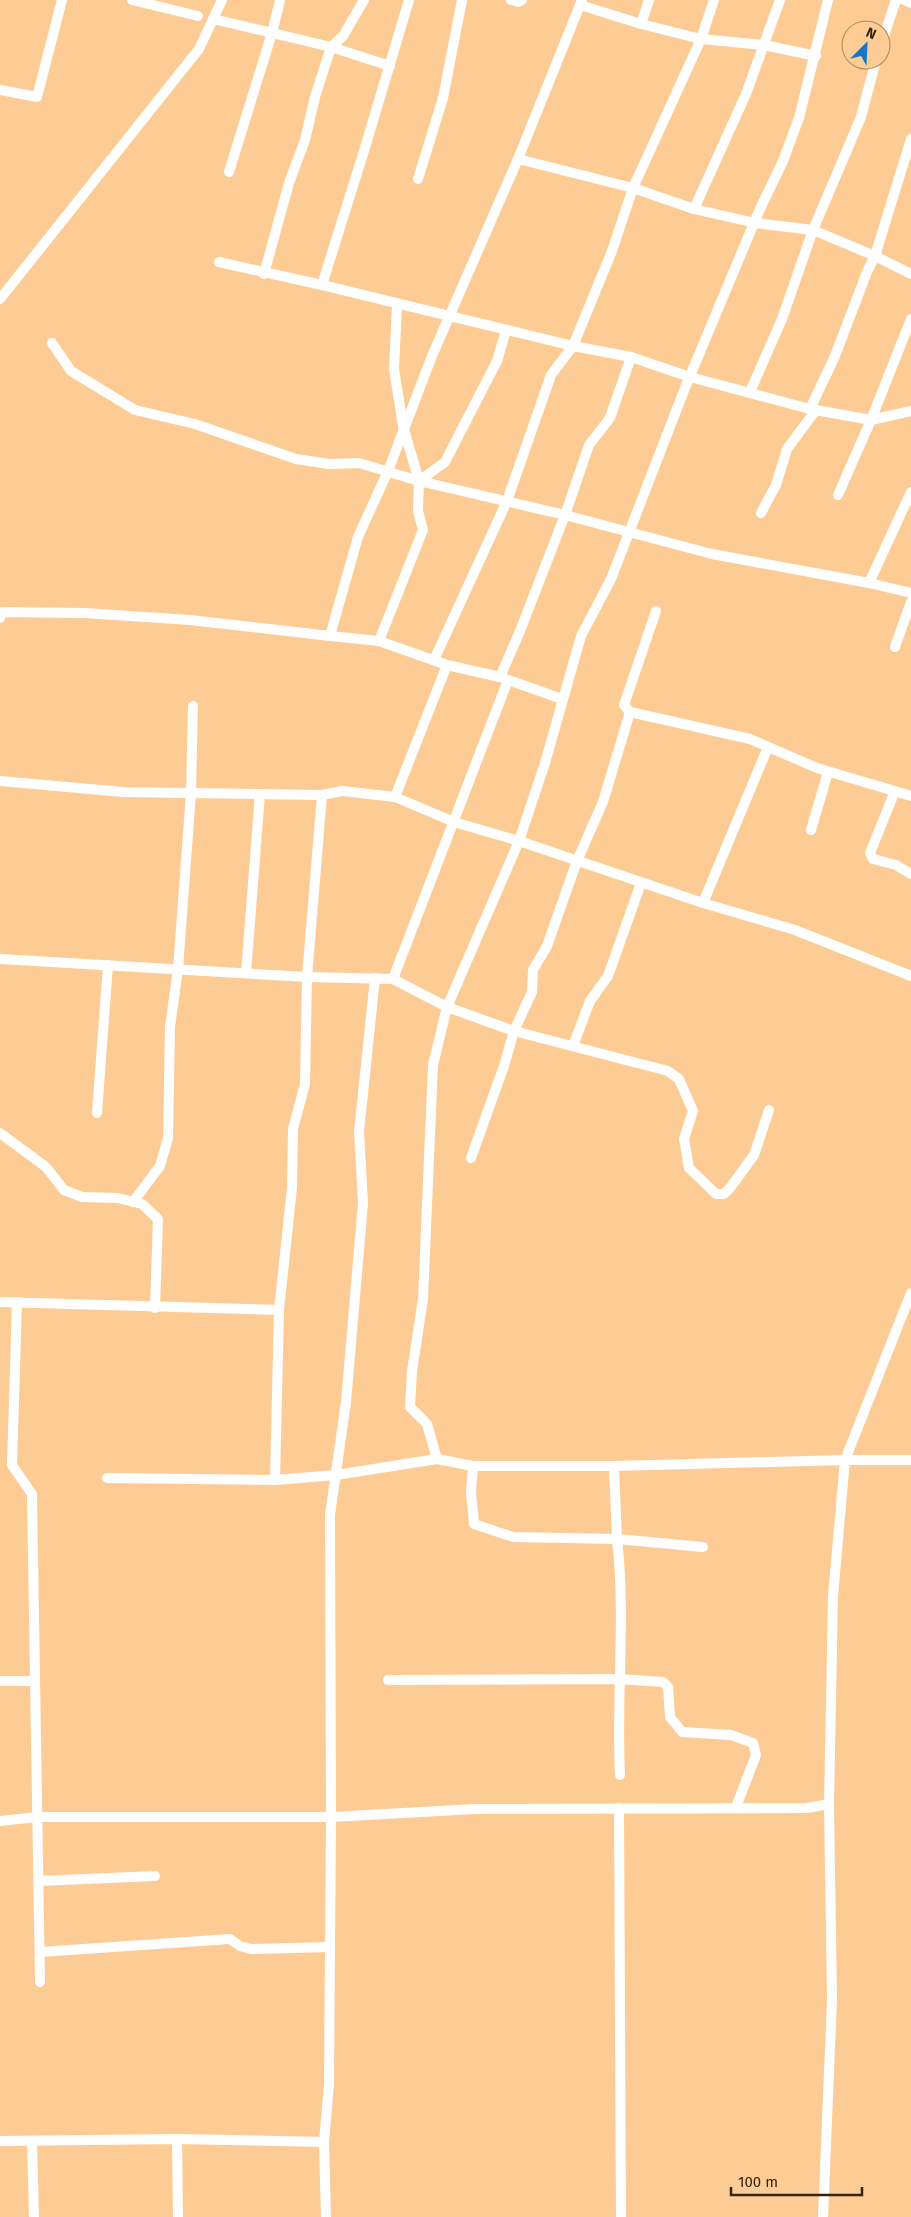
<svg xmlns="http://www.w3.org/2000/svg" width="911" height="2217" font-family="'Fira Sans',sans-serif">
	<rect width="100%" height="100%" fill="#fdcc95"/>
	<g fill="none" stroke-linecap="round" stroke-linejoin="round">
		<!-- minor -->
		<g stroke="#fff" stroke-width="10">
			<polyline points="132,0 198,16"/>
			<polyline points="511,0 518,2 522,0"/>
			<polyline points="904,0 911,3"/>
			<polyline points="580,5 641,24 701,39 764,45 816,56"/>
			<polyline points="213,19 331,47 390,66"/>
			<polyline points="641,24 649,0"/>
			<polyline points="881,45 896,0"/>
			<polyline points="0,90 37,97 62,0"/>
			<polyline points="518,159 633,188 694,209 755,223 813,230 875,256 911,274"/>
			<polyline points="229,172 272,33 280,0"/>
			<polyline points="418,179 443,98 462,0"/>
			<polyline points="694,209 746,94 780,0"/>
			<polyline points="219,262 322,285 573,346 631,357 690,377 810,409 871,420 911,411"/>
			<polyline points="264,274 289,183 305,140 315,97 331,47 343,36 364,0"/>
			<polyline points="322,285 364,151 409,0"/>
			<polyline points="0,299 199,49 222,0"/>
			<polyline points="52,343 71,371 135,410 195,424 296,459 329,464 359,463 419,481 565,515 712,554 869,583 911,593"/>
			<polyline points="750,392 782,319 813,230 861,117 876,60"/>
			<polyline points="810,409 835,356 867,272 875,256 911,139"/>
			<polyline points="419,481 445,462 497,361 506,330"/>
			<polyline points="838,495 871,420 911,319"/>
			<polyline points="761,513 776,485 787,449 816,410"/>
			<polyline points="869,583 911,492"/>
			<polyline points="0,618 0,612 85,613 190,620 330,636 358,537 388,471 432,356 518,159 582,0"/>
			<polyline points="330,636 379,641 447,665 500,677 562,699"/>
			<polyline points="379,641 423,530 418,511 419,481 403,426 394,369 397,304"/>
			<polyline points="895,647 911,602"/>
			<polyline points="434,660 507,501 551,375 573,346 612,251 633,188 701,39 714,0"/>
			<polyline points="500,677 520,631 565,515 589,445 610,418 631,357"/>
			<polyline points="630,712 750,739 817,768 911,796"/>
			<polyline points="768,747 703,903 519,841 447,1007 433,1065 423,1299 412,1371 410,1407 427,1424 437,1459 473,1466 614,1466 845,1460 833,1596 829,1804 832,2000 823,2217"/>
			<polyline points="0,781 123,792 322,795 342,791 395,797 454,822 519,841 545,763 581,636 611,579 685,388 759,211 783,161 799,118 828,0"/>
			<polyline points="895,791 870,853 873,859 896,865 911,874"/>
			<polyline points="395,797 447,665"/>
			<polyline points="811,830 828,772"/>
			<polyline points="703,903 795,930 911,976"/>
			<polyline points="0,959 307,977 393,979 447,1007 514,1031 668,1071 679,1079 693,1111 684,1139 689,1168 716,1194 724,1194 730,1188 754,1155 769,1110"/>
			<polyline points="246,973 260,794"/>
			<polyline points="393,979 508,680"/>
			<polyline points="573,1046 590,1001 608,976 641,883"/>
			<polyline points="97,1113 108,965"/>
			<polyline points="0,1133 46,1167 64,1190 82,1197 118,1198 142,1204 158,1219 155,1308"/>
			<polyline points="471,1158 504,1066 514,1031 532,992 533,970 547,946 577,861 603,802 630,712 624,705 656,611"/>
			<polyline points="133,1202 160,1166 168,1138 170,1027 178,969 191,793 193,706"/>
			<polyline points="911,1293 845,1460 911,1460"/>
			<polyline points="0,1302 279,1310"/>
			<polyline points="17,1302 12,1465 32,1494 40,1982"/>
			<path d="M 473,1466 L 471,1492 L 474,1524 L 513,1537 L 617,1539 C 626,1616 616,1697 620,1775"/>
			<polyline points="614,1466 617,1539 703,1547"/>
			<polyline points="107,1478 275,1480 336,1475 437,1459"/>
			<polyline points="275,1480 279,1310 292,1188 293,1129 305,1084 307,977 322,795"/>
			<polyline points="388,1680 619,1679 663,1682 668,1687 670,1717 682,1732 731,1735 753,1743 756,1755 736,1807"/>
			<polyline points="0,1681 35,1681"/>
			<polyline points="619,1808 621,2217"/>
			<polyline points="0,1821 37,1817 331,1817 475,1809 807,1808 829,1804"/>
			<polyline points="39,1881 155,1876"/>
			<polyline points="40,1952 230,1939 240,1946 251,1949 330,1947"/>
			<polyline points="177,2139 178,2217"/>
			<polyline points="0,2141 177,2139 324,2142"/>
			<polyline points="32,2141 34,2217"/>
			<polyline points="326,2217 324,2142 329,2084 331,1817 330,1515 346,1402 363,1203 359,1132 375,978"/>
		</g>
	</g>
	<!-- north arrow -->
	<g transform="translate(866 45) rotate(24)"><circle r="24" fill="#fdcc95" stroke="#ad885e"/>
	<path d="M0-4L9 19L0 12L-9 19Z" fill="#1777c4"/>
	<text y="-8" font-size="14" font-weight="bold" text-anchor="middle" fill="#35230c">N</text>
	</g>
	<!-- scale -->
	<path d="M731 2187v8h131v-8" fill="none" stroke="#35230c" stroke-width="2.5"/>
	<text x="738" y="2187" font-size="15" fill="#35230c" stroke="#fdcc95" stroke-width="4" paint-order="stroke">100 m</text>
</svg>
